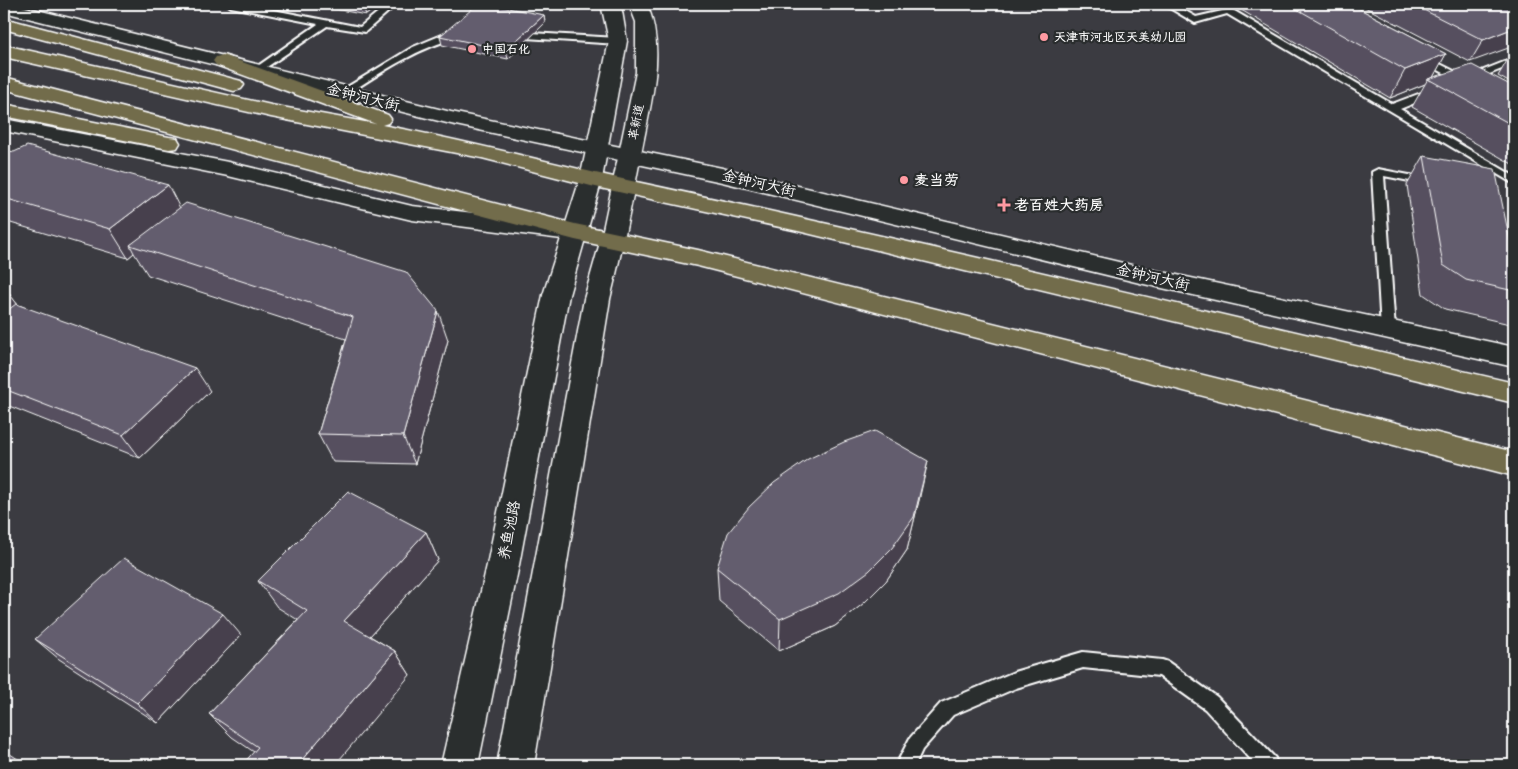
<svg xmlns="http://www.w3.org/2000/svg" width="1518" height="769" font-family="Sriracha,'LXGW WenKai TC',sans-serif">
	<rect width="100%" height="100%" fill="#3b3b41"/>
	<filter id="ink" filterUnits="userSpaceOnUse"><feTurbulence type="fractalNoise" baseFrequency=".02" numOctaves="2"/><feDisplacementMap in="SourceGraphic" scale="10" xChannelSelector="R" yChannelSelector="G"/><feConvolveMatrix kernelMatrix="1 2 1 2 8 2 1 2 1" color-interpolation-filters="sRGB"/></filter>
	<g filter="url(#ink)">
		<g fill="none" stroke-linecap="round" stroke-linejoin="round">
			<defs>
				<g id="service">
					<polygon points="227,4 243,4 360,27 388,4 397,4 365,32 327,26 258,73 253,70 255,68 318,24 231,7"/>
					<polygon points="1163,4 1173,4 1196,17 1231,9 1392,104 1429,90 1437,90 1437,94 1400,109 1514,176 1514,184 1227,14 1195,23"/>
					<path d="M 457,32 L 460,33 L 460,37 C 419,47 383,71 348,94 L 340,94 L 339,92 L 413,47 L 442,35 Z"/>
					<polygon points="513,32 618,38 623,41 618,44 510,37 510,33"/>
					<polygon points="1424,56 1466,77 1514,58 1514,64 1465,84 1421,61 1421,57"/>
					<polygon points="1378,169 1430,179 1436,182 1430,185 1384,176 1395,330 1393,333 1383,333 1381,330 1372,172"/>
					<polygon points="1083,652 1162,660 1168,662 1217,697 1275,758 1277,765 1256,765 1205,709 1159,676 1083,668 1016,688 953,715 922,750 915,765 896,765 910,738 941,703 1014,672"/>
				</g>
				<g id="minor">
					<polygon points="4,4 13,4 451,112 722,168 1144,268 1514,347 1514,367 1144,284 722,182 451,124 4,12"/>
					<polygon points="4,119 228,162 412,206 562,223 570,226 574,231 570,236 562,239 412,220 228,176 4,131"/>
				</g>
				<g id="tertiary">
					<polygon points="601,4 619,4 622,11 627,41 602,179 569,295 519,565 478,765 441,765 487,565 543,295 580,179 609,41"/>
					<path d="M 629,4 L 647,4 C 667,51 650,105 641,154 C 632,202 622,251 610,299 L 534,765 L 497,765 L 584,299 L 601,239 L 636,72 L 636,22 Z"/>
				</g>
				<g id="primary">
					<polygon points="4,18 241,81 244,85 241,89 234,91 4,29"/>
					<path d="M 4,45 L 271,105 L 376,124 L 216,65 L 213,61 L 216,57 L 223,55 L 388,115 L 391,119 L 388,123 L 382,125 C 464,140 545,162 627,180 C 923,243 1218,314 1514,383 L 1514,403 L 798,231 L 591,186 L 482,158 L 271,117 L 4,57 Z"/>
					<polygon points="4,77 575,224 698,250 1514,452 1514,476 698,266 575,240 4,89"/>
					<polygon points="4,104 169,137 177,138 180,143 177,148 169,149 4,116"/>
				</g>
			</defs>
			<!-- service casing -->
			<use href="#service" stroke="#fff" stroke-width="4"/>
			<!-- minor casing -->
			<use href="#minor" stroke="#fff" stroke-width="3"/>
			<!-- tertiary casing -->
			<use href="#tertiary" stroke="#fff" stroke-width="3"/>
			<!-- primary casing -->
			<use href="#primary" stroke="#fff" stroke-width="3"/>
			<!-- service -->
			<use href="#service" fill="#2a2d2e" fill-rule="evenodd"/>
			<!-- minor -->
			<use href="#minor" fill="#2a2d2e" fill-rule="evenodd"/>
			<!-- tertiary -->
			<use href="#tertiary" fill="#2a2d2e" fill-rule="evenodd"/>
			<!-- primary -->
			<use href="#primary" fill="#726c4b" fill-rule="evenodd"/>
		</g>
		<!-- wall -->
		<g fill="#56505f" stroke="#fff">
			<polygon points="309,4 381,4 366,15"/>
			<polygon points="1181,4 1196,4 1186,7"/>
			<polygon points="1231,4 1350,4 1446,54 1433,77 1514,87 1514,165 1412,107 1425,84 1390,98"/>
			<polygon points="1359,4 1473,4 1475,5 1514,4 1470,62"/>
			<polygon points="544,15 545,23 508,59 442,45 440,36"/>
			<polygon points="1514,49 1514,85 1498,76"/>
			<polygon points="4,150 180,208 448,340 415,464 333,462 318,434 346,339 148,275 134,253 128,258 4,221"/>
			<polygon points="1424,156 1511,246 1514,247 1514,325 1445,309 1423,294 1407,185"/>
			<polygon points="4,287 17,304 210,391 140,458 4,404"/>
			<polygon points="920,496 907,550 886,581 864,603 835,626 779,651 719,601 717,568"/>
			<polygon points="426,532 438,560 370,636 395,651 410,675 254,752 232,737 209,714 298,620 277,607 258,581"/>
			<polygon points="241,635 158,723 59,659 35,639"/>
		</g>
		<!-- shaded-wall -->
		<g fill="#46414d" stroke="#fff">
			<polygon points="362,4 381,4 366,15"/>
			<polygon points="1187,4 1196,4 1186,7"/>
			<polygon points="544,15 545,23 508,59 506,50"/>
			<polygon points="1514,28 1514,46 1470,62 1483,40"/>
			<polygon points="1446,54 1431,81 1428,79 1425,84 1390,98 1405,70"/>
			<polygon points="168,185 183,214 130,245 134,253 128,258 110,229"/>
			<polygon points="4,287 18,305 4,316"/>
			<polygon points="438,311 448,340 415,464 403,436"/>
			<polygon points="195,368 210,391 140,458 123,435"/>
			<polygon points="928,461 920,496 907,550 886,581 864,603 835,626 779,651 780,619"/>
			<polygon points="426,532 438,560 361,646 344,621"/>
			<polygon points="223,614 241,635 158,723 137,703"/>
			<polygon points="395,651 410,675 335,765 303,765 300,762"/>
		</g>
		<!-- building -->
		<g fill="#645d6e" stroke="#fff">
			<polygon points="478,4 487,4 544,15 506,50 440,36"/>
			<polygon points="1288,4 1350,4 1446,54 1405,70"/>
			<polygon points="1412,4 1473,4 1475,5 1479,4 1514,4 1514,28 1483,40"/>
			<polygon points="1472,65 1514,87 1514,126 1428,79"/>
			<polygon points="27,146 168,185 110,229 4,198 4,150 14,152"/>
			<polygon points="1424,156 1495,169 1511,246 1514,247 1514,291 1466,280 1443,265"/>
			<polygon points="186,203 406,272 438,311 403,436 318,434 353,317 130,245"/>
			<polygon points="16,304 195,368 123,435 4,389 4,313"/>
			<polygon points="875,431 928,461 914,517 892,548 869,571 839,593 780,619 717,568 728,533 749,507 774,483 808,459 844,442"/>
			<polygon points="348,491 426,532 344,621 395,651 300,762 305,765 242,765 258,747 209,714 307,611 258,581"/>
			<polygon points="124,558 223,614 137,703 35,639"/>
			<polygon points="4,750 27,765 4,765"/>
		</g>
	</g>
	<!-- markers -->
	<g fill="#ff9aa2" stroke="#2a2d2e" stroke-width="2">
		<circle cx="1044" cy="37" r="5"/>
		<circle cx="472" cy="49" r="5"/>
		<circle cx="904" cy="180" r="5"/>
		<path d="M1001.5 197.5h5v5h5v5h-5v5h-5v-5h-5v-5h5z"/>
	</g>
	<g text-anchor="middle" stroke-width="4.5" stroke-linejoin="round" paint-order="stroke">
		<!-- far-poi labels -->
		<g font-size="12" font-weight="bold" fill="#fff" stroke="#2a2d2e" text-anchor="start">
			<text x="1054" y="41">天津市河北区天美幼儿园</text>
			<text x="482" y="53">中国石化</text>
		</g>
		<!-- far-street labels -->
		<g font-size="12" fill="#fff" stroke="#2a2d2e">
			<text transform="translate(636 122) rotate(-79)" y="4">革新道</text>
		</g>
		<!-- street labels -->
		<g font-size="15" fill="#fff" stroke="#2a2d2e">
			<text transform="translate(363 97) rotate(14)" y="5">金钟河大街</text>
			<text transform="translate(759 183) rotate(13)" y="5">金钟河大街</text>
			<text transform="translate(1153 277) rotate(13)" y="5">金钟河大街</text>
			<text transform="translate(509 530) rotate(-79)" y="5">养鱼池路</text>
		</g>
		<!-- poi labels -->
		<g font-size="15" font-weight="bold" fill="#fff" stroke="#2a2d2e" text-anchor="start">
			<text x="914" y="185">麦当劳</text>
			<text x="1014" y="210">老百姓大药房</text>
		</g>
	</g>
	<!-- margin -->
	<rect width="1518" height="769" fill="none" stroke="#2a2d2e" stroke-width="20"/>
	<rect x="10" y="10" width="1498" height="749" fill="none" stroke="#fff" stroke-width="2" filter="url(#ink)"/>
</svg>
